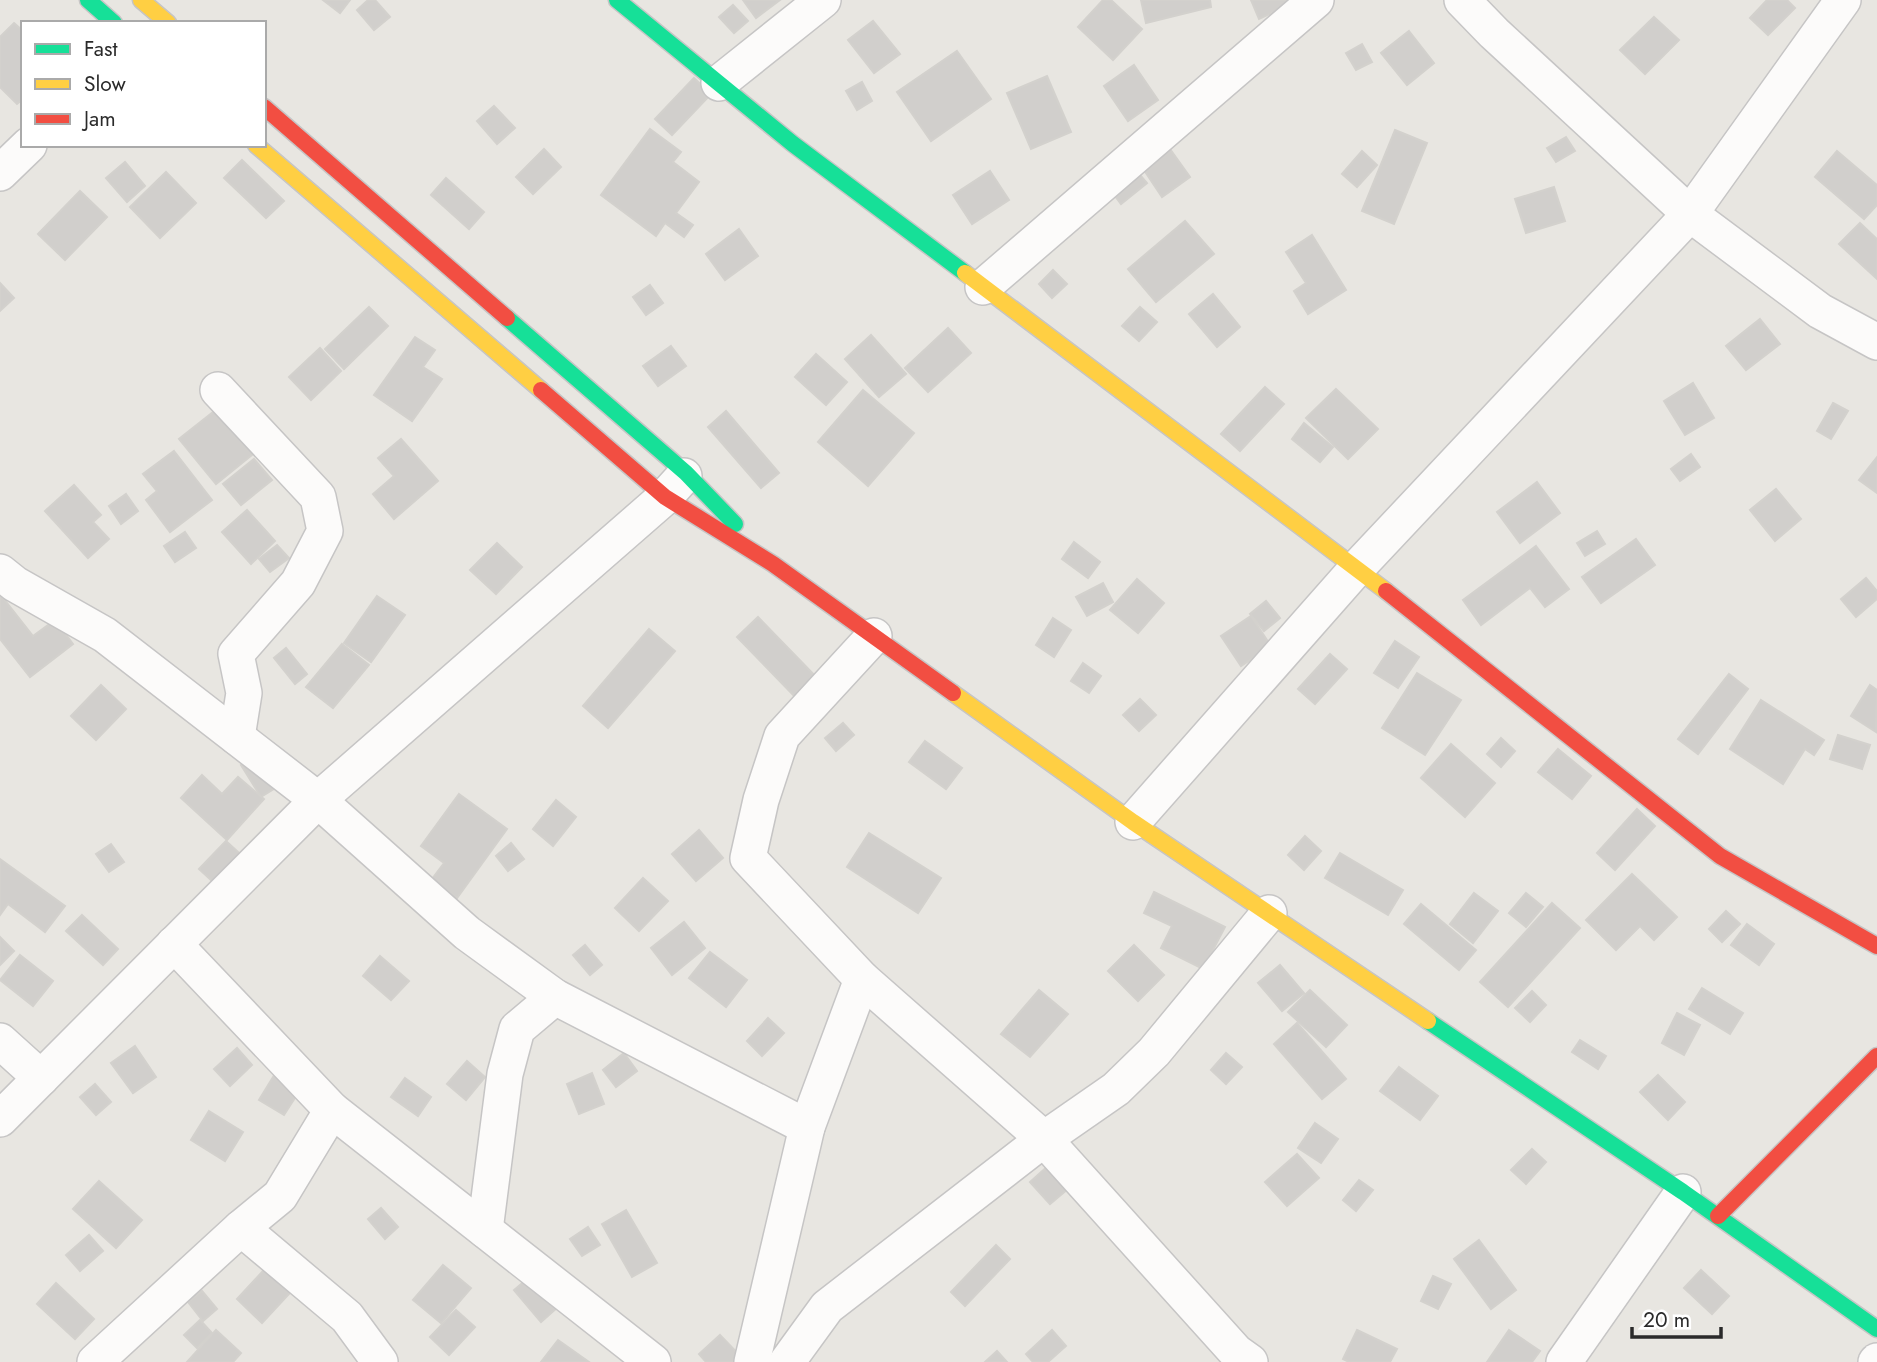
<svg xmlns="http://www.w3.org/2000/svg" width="1877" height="1362" font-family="Jost,sans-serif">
	<rect width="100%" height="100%" fill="#e8e6e1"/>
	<!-- building -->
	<g fill="#d1cfcc" stroke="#d3d1cd" stroke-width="2">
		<polygon points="323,0 350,0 340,13"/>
		<polygon points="368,0 375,0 390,17 374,30 357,10"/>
		<polygon points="743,0 780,0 756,18"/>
		<polygon points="1103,0 1111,0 1142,29 1113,60 1078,27"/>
		<polygon points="1141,0 1210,0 1211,7 1146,23"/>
		<polygon points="1251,0 1299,0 1259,19"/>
		<polygon points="1767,0 1787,0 1795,8 1768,35 1750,18"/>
		<polygon points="733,5 748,21 734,33 719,17"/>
		<polygon points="1654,17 1679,40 1645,74 1620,50"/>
		<polygon points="873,21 900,54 874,73 848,40"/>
		<polygon points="14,23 23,31 23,99 17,104 0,87 0,37"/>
		<polygon points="1409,31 1434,63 1407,85 1381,53"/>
		<polygon points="1362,44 1372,62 1356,70 1346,53"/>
		<polygon points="957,51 991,99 931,141 897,92"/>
		<polygon points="1134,65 1158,100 1128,121 1104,86"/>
		<polygon points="1047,76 1071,132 1031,149 1007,93"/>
		<polygon points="694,78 711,94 672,135 655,119"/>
		<polygon points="862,82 872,101 857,110 846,91"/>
		<polygon points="494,106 515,128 497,144 477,121"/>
		<polygon points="650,129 681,152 673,162 699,182 676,213 693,225 684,237 665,223 656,236 601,195"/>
		<polygon points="1395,130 1427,143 1394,224 1362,211"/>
		<polygon points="1566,137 1575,151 1556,162 1547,148"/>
		<polygon points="1165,142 1190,177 1162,197 1138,161"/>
		<polygon points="544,149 561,167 533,194 516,177"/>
		<polygon points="1362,151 1377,165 1357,187 1342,174"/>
		<polygon points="1837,151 1877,185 1877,205 1864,219 1815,177"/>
		<polygon points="242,160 284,201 266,218 224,178"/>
		<polygon points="125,162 145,186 127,202 106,178"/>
		<polygon points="1134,168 1147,183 1121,204 1109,188"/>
		<polygon points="990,171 1009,200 972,224 953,195"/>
		<polygon points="166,172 196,203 160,238 130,207"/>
		<polygon points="446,178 484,212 469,229 431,195"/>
		<polygon points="1554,187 1565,221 1526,233 1515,199"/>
		<polygon points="80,191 107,217 65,260 38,234"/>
		<polygon points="1185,221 1214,254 1156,302 1128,269"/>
		<polygon points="1860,223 1877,239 1877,279 1839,244"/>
		<polygon points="739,229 758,256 725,280 706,254"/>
		<polygon points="1312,235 1346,290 1308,314 1294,291 1306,283 1286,252"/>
		<polygon points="1053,270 1067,284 1052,298 1039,284"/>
		<polygon points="0,283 14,298 0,311"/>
		<polygon points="650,285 663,303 646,315 633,297"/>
		<polygon points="1213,294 1240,327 1217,347 1189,314"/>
		<polygon points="369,307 388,326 344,369 325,349"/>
		<polygon points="1140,307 1157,322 1139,341 1122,326"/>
		<polygon points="1760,319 1780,344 1746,370 1726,346"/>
		<polygon points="948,328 971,353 928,392 905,368"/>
		<polygon points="871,335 906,374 879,397 845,359"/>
		<polygon points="415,337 435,350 423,367 442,379 412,421 374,395"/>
		<polygon points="671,346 686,366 658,386 643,366"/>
		<polygon points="320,348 341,371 311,400 289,377"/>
		<polygon points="816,354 847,382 826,405 795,377"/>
		<polygon points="1693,383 1714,418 1685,435 1664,401"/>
		<polygon points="1265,387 1284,404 1240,451 1221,434"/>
		<polygon points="1336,389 1378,429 1348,459 1306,418"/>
		<polygon points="863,390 914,433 868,486 818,442"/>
		<polygon points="1833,403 1848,411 1831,439 1817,431"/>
		<polygon points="217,409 253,454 216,484 179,439"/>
		<polygon points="726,411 779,473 761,488 708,427"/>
		<polygon points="1304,423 1333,447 1320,462 1292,439"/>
		<polygon points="401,439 438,481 394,519 373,494 394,476 378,458"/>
		<polygon points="174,451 212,500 170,532 146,500 157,491 143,474"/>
		<polygon points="1691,454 1700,467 1680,481 1671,469"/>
		<polygon points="1877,457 1877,493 1859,480"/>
		<polygon points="254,459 272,480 241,505 223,484"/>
		<polygon points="1537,482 1560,513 1520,543 1497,512"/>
		<polygon points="74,485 101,515 93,522 109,539 88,558 45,511"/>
		<polygon points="1776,489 1801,519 1775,541 1750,510"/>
		<polygon points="126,494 138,511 121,524 109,506"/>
		<polygon points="247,510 275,541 251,564 222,532"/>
		<polygon points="1597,531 1605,544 1585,556 1577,543"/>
		<polygon points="185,532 196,548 175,562 164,546"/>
		<polygon points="1636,539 1655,565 1601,603 1582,577"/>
		<polygon points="1074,542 1100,562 1088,578 1062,559"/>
		<polygon points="497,543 522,567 496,594 470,570"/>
		<polygon points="277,545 289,558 270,572 259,559"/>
		<polygon points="1536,546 1569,589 1545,607 1530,588 1481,625 1463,600"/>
		<polygon points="1866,578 1877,591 1877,599 1856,617 1841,599"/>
		<polygon points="1137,579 1164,603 1138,633 1110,610"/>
		<polygon points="1103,583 1113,602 1087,616 1076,597"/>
		<polygon points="0,594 33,636 55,620 73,644 30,677 0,639"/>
		<polygon points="377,596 405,615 371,662 344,643"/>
		<polygon points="1266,601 1280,618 1264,631 1250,614"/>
		<polygon points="1251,616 1271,646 1241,666 1221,636"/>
		<polygon points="758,617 823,684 802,704 737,637"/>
		<polygon points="1053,618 1071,630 1054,657 1036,645"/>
		<polygon points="649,629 675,651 608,728 583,706"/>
		<polygon points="1395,641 1419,657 1398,688 1374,673"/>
		<polygon points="342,644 369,665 333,708 306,687"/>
		<polygon points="286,648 307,674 295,684 274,658"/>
		<polygon points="1330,654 1347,669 1315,704 1298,689"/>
		<polygon points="1083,663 1101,676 1089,693 1071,681"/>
		<polygon points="1417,673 1461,700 1425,755 1382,728"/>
		<polygon points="1729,674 1748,689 1698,754 1678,739"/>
		<polygon points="101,685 126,709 96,740 71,716"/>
		<polygon points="1870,685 1877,690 1876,732 1851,716"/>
		<polygon points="1140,699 1156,715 1139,731 1123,715"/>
		<polygon points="1761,700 1824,740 1814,755 1805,749 1783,784 1730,749"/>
		<polygon points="843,723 854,735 836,751 825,738"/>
		<polygon points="1838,735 1870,745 1862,769 1830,759"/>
		<polygon points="1501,738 1515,751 1501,767 1487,754"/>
		<polygon points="925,741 962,768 946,789 909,762"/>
		<polygon points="1451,744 1495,783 1465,817 1421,778"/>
		<polygon points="1558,749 1591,776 1572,799 1538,772"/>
		<polygon points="262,752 282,784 261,797 241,765"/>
		<polygon points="202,775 222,794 238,777 264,799 227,840 181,798"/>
		<polygon points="459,794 507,829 457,898 432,879 444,863 421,846"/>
		<polygon points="556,800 576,817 553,846 533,829"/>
		<polygon points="1637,809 1655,826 1615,870 1597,853"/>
		<polygon points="699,830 723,858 696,881 672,854"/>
		<polygon points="869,833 941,878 918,913 847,867"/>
		<polygon points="1305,836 1321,851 1304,870 1288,855"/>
		<polygon points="226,841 250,863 223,891 199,869"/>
		<polygon points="511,843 524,859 508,871 496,856"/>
		<polygon points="111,844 124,862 109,872 96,854"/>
		<polygon points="1340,853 1403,890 1388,915 1325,878"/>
		<polygon points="0,859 65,906 45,932 8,904 0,915"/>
		<polygon points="1632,874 1677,917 1654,940 1640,926 1616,950 1586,920"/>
		<polygon points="643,878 668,901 639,931 615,908"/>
		<polygon points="1154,892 1225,927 1203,969 1161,948 1172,926 1144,913"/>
		<polygon points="1474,893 1498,911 1473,943 1450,924"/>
		<polygon points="1526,893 1543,907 1526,927 1509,913"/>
		<polygon points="1552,903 1580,928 1508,1007 1480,982"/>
		<polygon points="1421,904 1476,950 1459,970 1404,924"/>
		<polygon points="1726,911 1740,924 1722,942 1709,929"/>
		<polygon points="82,915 118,949 103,965 66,931"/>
		<polygon points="684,922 705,948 672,975 651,948"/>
		<polygon points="1747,924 1774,944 1759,965 1731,945"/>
		<polygon points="0,937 14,951 0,965"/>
		<polygon points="585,945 602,965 590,975 573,955"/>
		<polygon points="1134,945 1164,975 1138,1001 1108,971"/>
		<polygon points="710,952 747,980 726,1007 689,978"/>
		<polygon points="20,955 53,981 33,1006 0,980"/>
		<polygon points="380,956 409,981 391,1000 363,976"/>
		<polygon points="1280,965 1304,993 1282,1011 1258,983"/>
		<polygon points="1702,988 1743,1013 1730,1034 1689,1009"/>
		<polygon points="1039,990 1068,1014 1030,1057 1001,1034"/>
		<polygon points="1310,990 1347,1025 1326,1047 1288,1012"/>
		<polygon points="1532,991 1546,1005 1530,1022 1515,1008"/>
		<polygon points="1677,1013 1700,1025 1684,1055 1662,1043"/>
		<polygon points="768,1018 784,1033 762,1056 747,1041"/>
		<polygon points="1297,1023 1346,1079 1322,1099 1274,1044"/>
		<polygon points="1580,1040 1606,1056 1598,1069 1572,1052"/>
		<polygon points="135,1046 156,1077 133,1093 111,1063"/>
		<polygon points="237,1048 252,1065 230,1086 214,1069"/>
		<polygon points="624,1053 637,1071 616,1087 603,1070"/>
		<polygon points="1226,1053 1242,1067 1226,1084 1211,1070"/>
		<polygon points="467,1061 485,1077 466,1100 447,1084"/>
		<polygon points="1399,1067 1438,1096 1420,1120 1380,1091"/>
		<polygon points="592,1073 604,1104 579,1114 567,1084"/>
		<polygon points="275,1074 300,1090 284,1115 259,1100"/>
		<polygon points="1658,1075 1685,1102 1668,1120 1640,1092"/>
		<polygon points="405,1078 431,1097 418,1116 391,1097"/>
		<polygon points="95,1084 111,1102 96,1115 80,1097"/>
		<polygon points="209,1111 243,1132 225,1161 191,1140"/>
		<polygon points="1315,1123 1338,1139 1321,1163 1298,1148"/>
		<polygon points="1532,1149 1546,1162 1526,1184 1511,1170"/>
		<polygon points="1297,1154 1319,1178 1287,1206 1265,1182"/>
		<polygon points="1048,1166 1068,1189 1050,1204 1030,1182"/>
		<polygon points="1359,1180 1373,1190 1356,1211 1343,1200"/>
		<polygon points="99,1181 142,1220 116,1248 73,1209"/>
		<polygon points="381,1208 398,1227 385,1239 368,1219"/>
		<polygon points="626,1210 657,1263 632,1277 602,1224"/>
		<polygon points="588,1227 600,1245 582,1256 570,1239"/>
		<polygon points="89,1235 103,1251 80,1271 66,1255"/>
		<polygon points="1479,1240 1516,1290 1491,1309 1454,1259"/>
		<polygon points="996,1245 1010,1259 965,1306 951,1292"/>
		<polygon points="275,1258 300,1282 262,1323 237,1299"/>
		<polygon points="443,1265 471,1288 441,1323 413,1300"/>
		<polygon points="540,1268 567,1299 541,1322 514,1290"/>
		<polygon points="1701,1270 1729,1296 1712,1314 1684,1288"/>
		<polygon points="1433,1276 1451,1284 1438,1309 1421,1301"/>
		<polygon points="56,1283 94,1319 75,1339 37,1304"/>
		<polygon points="202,1291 217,1309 203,1321 188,1302"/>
		<polygon points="456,1310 475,1327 449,1355 430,1337"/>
		<polygon points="200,1320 212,1333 197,1348 184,1335"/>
		<polygon points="216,1330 241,1353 233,1362 187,1362"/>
		<polygon points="1052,1330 1066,1346 1048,1362 1033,1362 1026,1354"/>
		<polygon points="1357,1330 1397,1349 1390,1362 1349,1362 1343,1359"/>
		<polygon points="1509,1330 1540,1351 1532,1362 1487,1362"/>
		<polygon points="720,1335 746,1362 706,1362 699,1354"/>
		<polygon points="558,1340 589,1362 541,1362"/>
		<polygon points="997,1351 1007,1362 985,1362"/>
	</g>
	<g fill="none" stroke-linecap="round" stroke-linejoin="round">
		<defs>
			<g id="street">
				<polyline points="1462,0 1494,33 1690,214 1820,311 1877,342"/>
				<polyline points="719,83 823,0"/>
				<polyline points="0,173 29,145"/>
				<polyline points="983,287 1316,0"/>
				<polyline points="218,390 318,497 325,531 298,583 236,654 244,693 237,737"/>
				<polyline points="0,572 15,584 105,635 318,800 467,933 555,997 807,1127"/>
				<polyline points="874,636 782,736 761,800 748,858 862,979 1044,1139 1236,1352 1250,1362"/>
				<polyline points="1133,822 1357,568 1690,214 1843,0"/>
				<polyline points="174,944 332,1110 653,1362"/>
				<polyline points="0,1041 41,1078"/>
				<polyline points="0,1119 318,800 665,497 684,476"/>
				<polyline points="241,1228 347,1317 380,1362"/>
				<polyline points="485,1230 505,1074 517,1029 555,997"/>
				<polyline points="95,1362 241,1228 280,1196 332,1110"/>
				<polyline points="752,1362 807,1127 862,979"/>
				<polyline points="787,1362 827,1307 1044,1139 1116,1089 1154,1052 1269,913"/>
				<polyline points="1564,1362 1683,1192"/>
				<polyline points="1876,1362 1877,1361"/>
			</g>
			<g id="fast">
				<polyline points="88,0 114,23"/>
				<polyline points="617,0 793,144 965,273"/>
				<polyline points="507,318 686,473 735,524"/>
				<polyline points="1428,1021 1683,1192 1877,1329"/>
			</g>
			<g id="slow">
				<polyline points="141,0 168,23"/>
				<polyline points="256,145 541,390"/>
				<polyline points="965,273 1386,591"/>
				<polyline points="953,693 1133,822 1428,1021"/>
			</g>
			<g id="jam">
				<polyline points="264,107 507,318"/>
				<polyline points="541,390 665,497 773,564 953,693"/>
				<polyline points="1386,591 1720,856 1877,946"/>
				<polyline points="1718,1216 1877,1056"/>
			</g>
		</defs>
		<!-- street casing -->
		<use href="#street" stroke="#c6c5c5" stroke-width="38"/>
		<!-- fast casing -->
		<use href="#fast" stroke="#c6c5c5" stroke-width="19"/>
		<!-- slow casing -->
		<use href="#slow" stroke="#c6c5c5" stroke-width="19"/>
		<!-- jam casing -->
		<use href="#jam" stroke="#c6c5c5" stroke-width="19"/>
		<!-- street -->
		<use href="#street" stroke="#fcfbfa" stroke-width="35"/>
		<!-- fast -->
		<use href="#fast" stroke="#16e098" stroke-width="16"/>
		<!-- slow -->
		<use href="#slow" stroke="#ffcf43" stroke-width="16"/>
		<!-- jam -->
		<use href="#jam" stroke="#f24e42" stroke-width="16"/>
	</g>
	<!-- legend -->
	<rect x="21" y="21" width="245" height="126" fill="#ffffff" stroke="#aaaaaa" stroke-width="2"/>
	<rect x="35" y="44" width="35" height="10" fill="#16e098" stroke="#aaaaaa" stroke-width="2"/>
	<text x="84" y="56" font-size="21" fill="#2a2a2a">Fast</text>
	<rect x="35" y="79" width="35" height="10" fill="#ffcf43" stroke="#aaaaaa" stroke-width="2"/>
	<text x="84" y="91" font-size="21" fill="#2a2a2a">Slow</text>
	<rect x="35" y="114" width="35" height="10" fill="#f24e42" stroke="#aaaaaa" stroke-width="2"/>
	<text x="84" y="126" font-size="21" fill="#2a2a2a">Jam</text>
	<!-- scale -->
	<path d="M1632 1327v10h89v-10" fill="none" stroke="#2a2a2a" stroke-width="3.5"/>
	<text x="1643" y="1327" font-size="21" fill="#2a2a2a" stroke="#ffffff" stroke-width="5" paint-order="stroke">20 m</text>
</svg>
